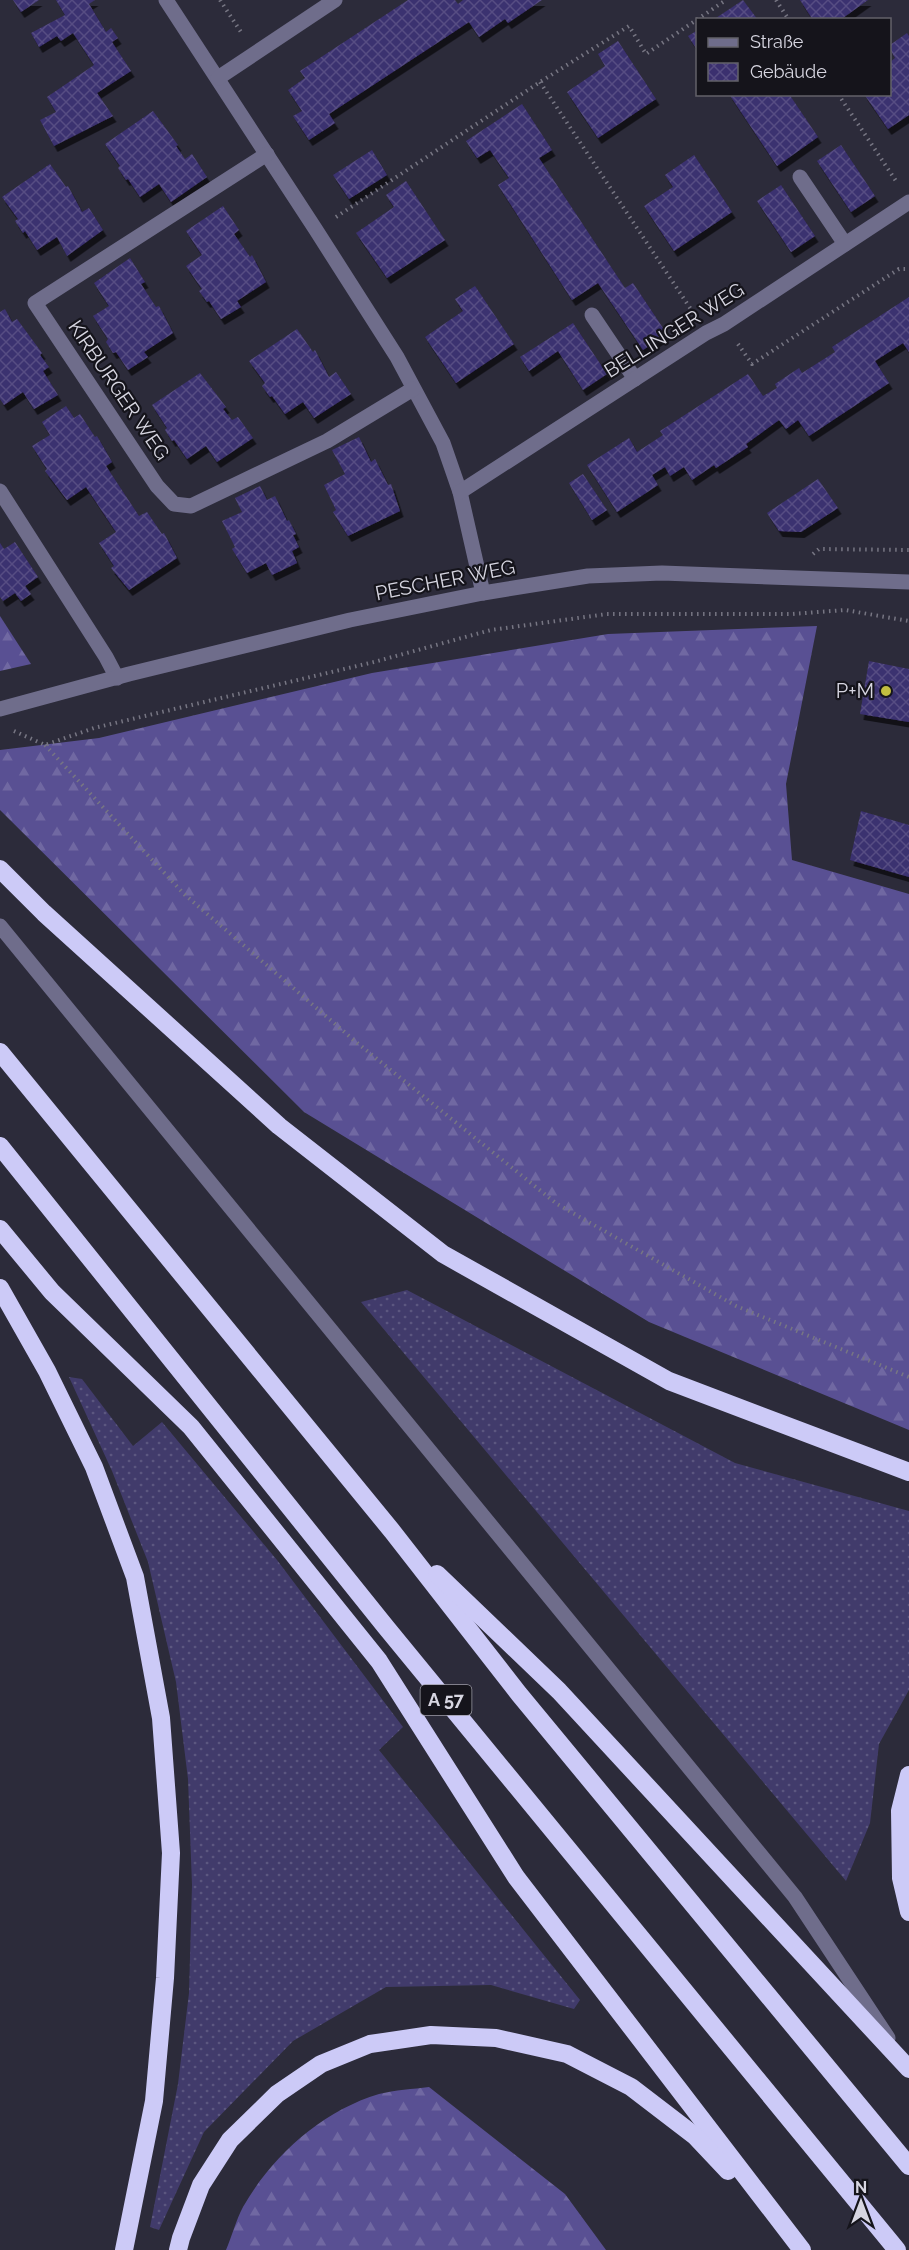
<svg xmlns="http://www.w3.org/2000/svg" width="909" height="2250" font-family="Raleway,sans-serif">
	<defs>
		<pattern id="grass-dots" width="8" height="8" patternUnits="userSpaceOnUse" patternTransform="scale(1.5)"><rect width="8" height="8" fill="#413b6b"/><path d="M2 2h.1M6 6h.1" fill="none" stroke="#5c5780" stroke-width="1.8" stroke-linecap="round"/></pattern>
		<pattern id="forest-firs" width="22" height="20" patternUnits="userSpaceOnUse" patternTransform="scale(1.5)"><rect width="22" height="20" fill="#595093"/><path d="M5 1l3.5 6h-7zM16 11l3.5 6h-7z" fill="#7068a2"/></pattern>
		<pattern id="building-cross-hatch" width="8" height="8" patternUnits="userSpaceOnUse" patternTransform="scale(1.5)"><rect width="8" height="8" fill="#3b306f"/><path d="M0 0l8 8M0 8l8-8" fill="none" stroke="#574d83"/></pattern>
		<filter id="shadow"><feDropShadow dx="3.5" dy="6" stdDeviation="0" flood-color="#0009"/></filter>
	</defs>
	<rect width="100%" height="100%" fill="#2c2b3a"/>
	<!-- grass -->
	<g fill="url(#grass-dots)">
		<polygon points="407,1290 735,1463 909,1511 909,1690 879,1744 870,1823 846,1881 361,1302"/>
		<polygon points="69,1377 82,1379 133,1446 162,1422 277,1560 403,1727 379,1750 580,2000 574,2009 491,1985 386,1987 293,2041 204,2132 159,2230 150,2227 178,2084 189,1993 192,1885 188,1779 176,1682 148,1562 112,1471"/>
	</g>
	<!-- forest -->
	<g fill="url(#forest-firs)">
		<polygon points="0,616 31,664 0,671"/>
		<polygon points="817,626 786,784 792,860 909,894 909,1430 649,1322 304,1112 0,810 0,750 99,738 372,673 608,634"/>
		<path d="M 429,2087 L 565,2194 L 606,2250 L 226,2250 C 232,2236 236,2220 243,2207 C 272,2156 322,2111 379,2094 C 395,2090 413,2089 429,2087 Z"/>
	</g>
	<!-- building -->
	<g fill="url(#building-cross-hatch)" filter="url(#shadow)">
		<polygon points="13,0 39,0 21,12"/>
		<polygon points="56,0 95,0 89,4 106,32 111,28 118,38 112,42 131,71 97,93 113,116 54,146 40,120 56,112 47,97 94,65 73,33 61,41 57,36 39,47 31,33 65,15"/>
		<polygon points="408,0 455,0 458,4 463,0 542,0 508,23 505,19 479,37 469,22 329,114 335,123 309,140 293,116 302,111 288,90 305,78 300,71"/>
		<polygon points="743,0 758,20 713,20"/>
		<polygon points="800,0 868,0 840,20 813,20"/>
		<polygon points="698,30 698,51 688,36"/>
		<polygon points="907,33 909,36 909,115 888,129 864,94 890,94 890,62 895,58 890,49 890,45"/>
		<polygon points="618,41 656,99 598,138 567,92 605,66 598,54"/>
		<polygon points="729,94 789,94 818,137 777,166"/>
		<polygon points="522,104 552,150 539,158 625,288 633,283 667,334 643,350 598,283 572,300 498,185 509,178 490,150 477,158 466,141"/>
		<polygon points="153,111 178,145 176,146 185,159 192,154 207,177 171,202 159,184 140,197 128,179 126,180 118,168 120,166 105,144"/>
		<polygon points="841,145 875,196 851,212 817,161"/>
		<polygon points="372,150 387,175 349,199 333,175"/>
		<polygon points="694,155 732,212 674,251 644,206 673,187 665,175"/>
		<polygon points="50,164 66,187 68,186 82,212 89,208 103,230 67,256 57,237 37,250 25,231 23,233 15,221 18,219 2,197"/>
		<polygon points="406,181 445,240 387,278 356,233 394,207 386,195"/>
		<polygon points="781,185 815,236 791,252 757,201"/>
		<polygon points="223,206 239,230 234,234 250,257 252,255 266,282 237,301 241,307 221,319 209,301 207,302 199,291 202,289 186,266 202,255 186,231"/>
		<polygon points="130,258 145,282 141,284 156,307 159,306 173,333 144,352 148,357 128,370 116,352 113,353 106,342 108,339 93,316 109,306 94,283"/>
		<polygon points="475,286 514,344 456,383 425,337 463,311 455,299"/>
		<polygon points="909,297 909,352 903,343 875,361 889,383 809,436 798,420 786,429 779,420 746,444 748,447 716,468 714,465 692,480 684,467 670,476 665,467 652,475 658,485 617,512 587,465 629,438 637,452 663,435 660,431 748,374 763,396 777,388 775,384 799,368 802,373 835,352 832,347"/>
		<polygon points="5,309 12,322 17,319 42,353 40,355 49,367 43,371 58,395 34,409 23,392 4,405 0,399 0,312"/>
		<polygon points="573,323 607,374 583,390 558,351 529,371 520,357"/>
		<polygon points="297,329 313,352 315,350 329,377 336,372 351,394 314,418 303,402 285,414 272,396 270,397 262,386 265,383 249,361"/>
		<polygon points="200,373 226,407 223,409 232,420 238,417 253,438 217,462 206,446 187,459 174,440 172,441 165,430 167,428 152,405"/>
		<polygon points="66,406 74,418 80,414 95,437 97,436 112,462 106,466 139,516 147,512 162,534 164,533 177,558 129,590 111,568 114,566 99,543 116,532 86,487 67,500 45,471 47,469 32,446 50,435 42,422"/>
		<polygon points="359,437 371,462 375,459 388,485 391,484 400,511 348,536 333,512 336,510 324,485 345,474 332,450"/>
		<polygon points="583,474 607,510 592,520 569,483"/>
		<polygon points="818,479 838,508 801,532 779,531 767,513"/>
		<polygon points="260,486 267,500 275,496 287,521 289,520 296,534 293,535 299,547 292,551 297,563 272,575 266,563 247,573 232,549 235,547 222,521 242,512 235,498"/>
		<polygon points="15,542 38,577 25,586 31,594 21,601 15,593 3,601 0,597 0,543 4,549"/>
		<polygon points="869,661 909,669 909,722 860,714"/>
		<polygon points="861,811 909,825 909,877 850,860"/>
	</g>
	<g fill="none" stroke-linecap="round" stroke-linejoin="round">
		<!-- path -->
		<g stroke="#777683" stroke-width="4" stroke-dasharray="1.5 4.5" stroke-linecap="butt">
			<polyline points="220,0 241,32"/>
			<polyline points="776,0 789,20"/>
			<polyline points="540,82 694,314"/>
			<polyline points="838,94 896,181"/>
			<polyline points="336,217 540,82 629,26 646,54 726,0"/>
			<polyline points="738,344 752,364 899,269 909,269"/>
			<polyline points="813,554 819,549 909,550"/>
			<polyline points="14,731 45,745 94,728 374,662 491,630 607,614 792,614 845,610 909,621"/>
			<polyline points="45,745 184,894 356,1042 557,1204 736,1306 909,1377"/>
		</g>
		<!-- minor -->
		<g stroke="#6f6d8b" stroke-width="15">
			<polyline points="166,0 316,230 397,357 443,443 460,492 483,593"/>
			<polyline points="218,78 335,0"/>
			<polyline points="267,154 35,303 157,486 174,504 191,506 327,441 413,389"/>
			<polyline points="800,177 845,244"/>
			<polyline points="592,315 635,379"/>
			<polyline points="0,491 106,657 117,678"/>
			<polyline points="460,492 706,333 724,324 909,202"/>
			<polyline points="0,709 129,674 350,620 483,593 588,576 662,573 909,582"/>
			<polyline points="0,926 795,1897 888,2038"/>
		</g>
		<!-- highway -->
		<g stroke="#cccaf7" stroke-width="18">
			<polyline points="0,869 44,913 279,1126 443,1254 669,1381 909,1472"/>
			<polyline points="0,1052 392,1531 519,1694 909,2166"/>
			<polyline points="0,1146 385,1626 897,2250"/>
			<polyline points="0,1229 52,1292 191,1427 379,1661 516,1877 802,2250"/>
			<polyline points="0,1288 47,1371 94,1467 135,1577 161,1718 171,1853 165,1978 154,2101 124,2250"/>
			<polyline points="437,1574 559,1691 909,2069"/>
			<polyline points="909,1775 900,1811 901,1878 909,1912"/>
			<polyline points="178,2250 181,2238 201,2185 230,2140 277,2094 321,2064 370,2044 431,2035 496,2038 567,2054 631,2087 695,2136 728,2171"/>
		</g>
	</g>
	<!-- markers -->
	<circle fill="#c1bd40" stroke="#15141b" stroke-width="2" cx="886" cy="691" r="6"/>
	<g text-anchor="middle" stroke-width="4.5" stroke-linejoin="round" paint-order="stroke">
		<!-- shield labels -->
		<rect fill="#15141b" stroke="#9d9ca6" stroke-width="1.5" x="420.5" y="1685" width="51" height="30" rx="4.5"/>
		<g font-size="18" font-weight="bold" fill="#d7d6e1">
			<text x="446" y="1706">A 57</text>
		</g>
		<!-- street labels -->
		<g font-size="20" fill="#d7d6e1" stroke="#15141b">
			<text transform="translate(674 330) rotate(-32)" y="7">BELLINGER WEG</text>
			<text transform="translate(119 390) rotate(56)" y="7">KIRBURGER WEG</text>
			<text transform="translate(445 580) rotate(-11)" y="7">PESCHER WEG</text>
		</g>
		<!-- poi labels -->
		<g font-size="20" fill="#d7d6e1" stroke="#15141b" text-anchor="end">
			<text x="874" y="698">P+M</text>
		</g>
	</g>
	<!-- legend -->
	<rect x="696" y="18" width="195" height="78" fill="#15141b" stroke="#63626a" stroke-width="1.5"/>
	<rect x="708" y="38" width="30" height="9" fill="#6f6d8b" stroke="#63626a" stroke-width="1.5"/>
	<text x="750" y="48" font-size="18" fill="#d7d6e1">Straße</text>
	<rect x="708" y="63" width="30" height="18" fill="url(#building-cross-hatch)" stroke="#63626a" stroke-width="1.5"/>
	<text x="750" y="78" font-size="18" fill="#d7d6e1">Gebäude</text>
	<!-- north arrow -->
	<g transform="translate(861 2202)" stroke="#15141b" stroke-width="4.5" paint-order="stroke">
	<path d="M0-4.5L10 22L0 15L-10 22Z" fill="#d7d6e1"/>
	<text y="-9" font-size="16" font-weight="bold" text-anchor="middle" fill="#d7d6e1">N</text>
	</g>
</svg>
